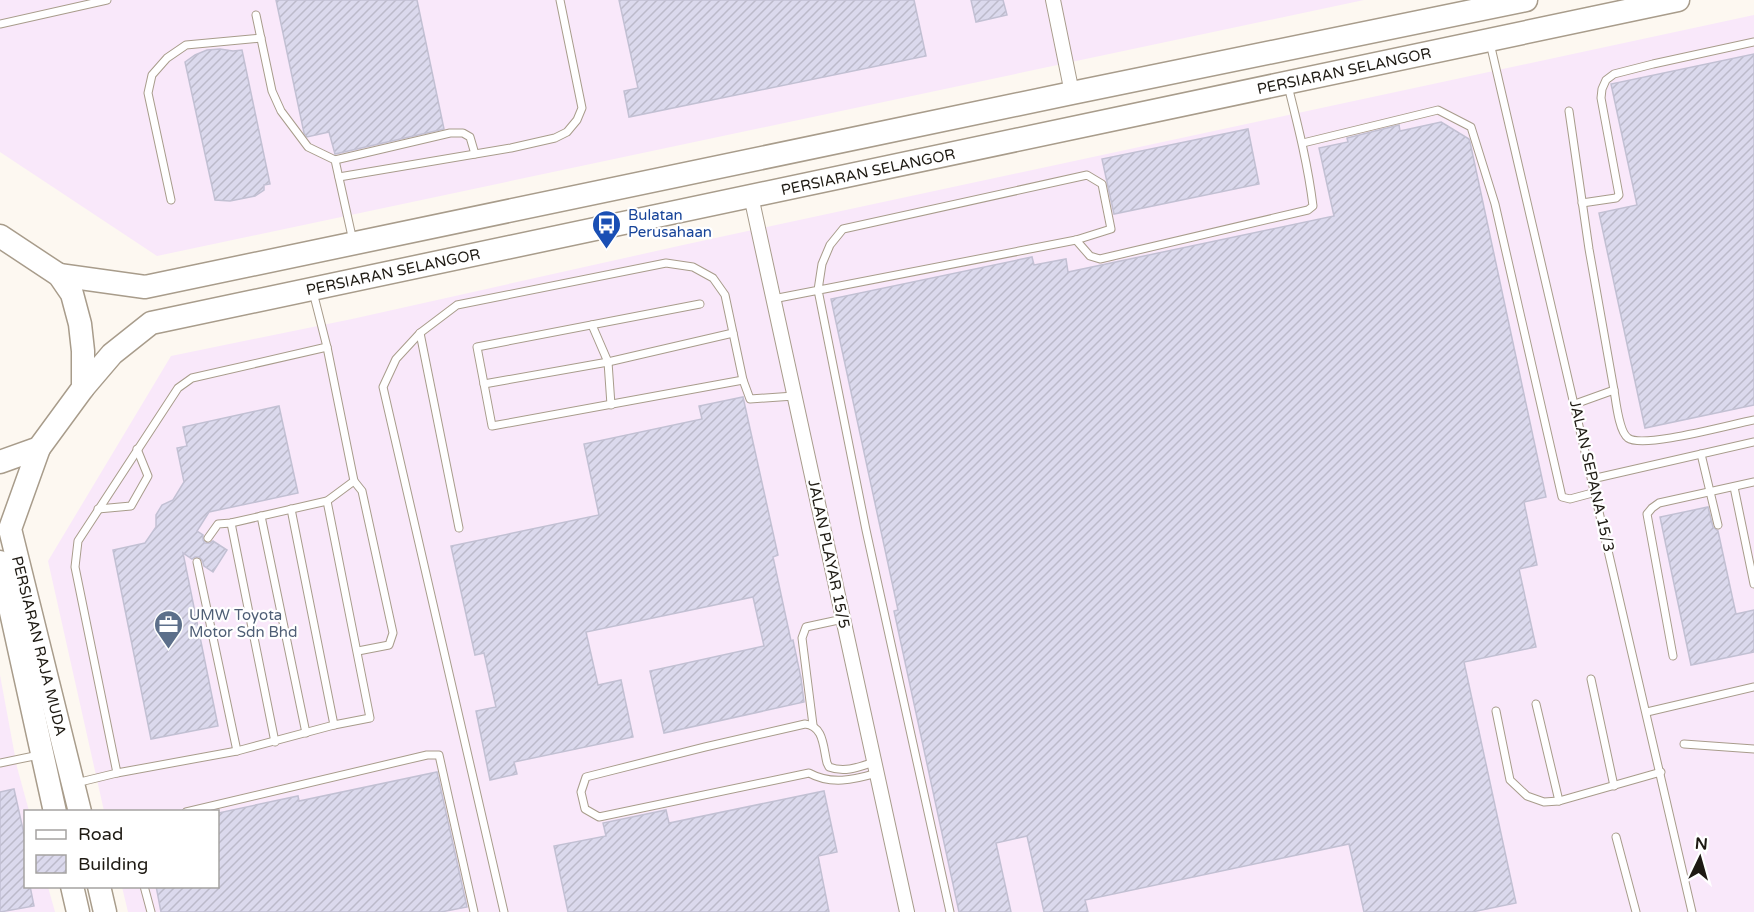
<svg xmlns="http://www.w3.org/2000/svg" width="1754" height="912" font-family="'Varela Round',sans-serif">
	<defs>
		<pattern id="building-hatch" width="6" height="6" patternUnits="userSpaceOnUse" patternTransform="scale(1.5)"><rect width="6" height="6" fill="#dbd9ed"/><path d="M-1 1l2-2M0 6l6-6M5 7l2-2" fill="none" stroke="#bcbaca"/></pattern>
	</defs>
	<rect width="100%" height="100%" fill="#fdf8f1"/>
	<!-- industrial -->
	<g fill="#f9e8fa">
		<polygon points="0,0 1364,0 157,256 0,152"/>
		<polygon points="1754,15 1754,912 128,912 122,887 218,886 218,812 104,811 48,561 171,356 352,319 683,245"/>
		<polygon points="0,675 17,767 29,811 26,812 26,886 48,887 55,912 0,912"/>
	</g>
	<!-- building -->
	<g fill="url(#building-hatch)" stroke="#c2c0d3" stroke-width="1.5">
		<polygon points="276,0 417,0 444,129 335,154 329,132 307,137 304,133"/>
		<polygon points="619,0 914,0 926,56 629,117 624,91 638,88"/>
		<polygon points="971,0 1003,0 1007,15 976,22"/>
		<polygon points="220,49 233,51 242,50 270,184 264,185 264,190 255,196 230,201 215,200 185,62 195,55 207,50"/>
		<polygon points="1754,54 1754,405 1645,428 1599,213 1637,205 1611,84"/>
		<polygon points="1441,122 1469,139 1470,142 1546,497 1524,502 1537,565 1519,569 1536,647 1464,662 1516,903 1472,912 1364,912 1349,844 1085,900 1088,912 1044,912 1027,836 996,843 1011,912 959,912 894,611 898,610 831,299 1032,257 1034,265 1066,259 1068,272 1334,216 1319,148 1348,142 1347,138 1399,125 1400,131"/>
		<polygon points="1248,129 1259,184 1114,214 1102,159"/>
		<polygon points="743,397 778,555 773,557 791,641 793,640 801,678 804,702 664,733 650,671 764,646 753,597 586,632 598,685 621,680 633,737 514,762 517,774 490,780 476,711 496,707 484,653 475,655 451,546 599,515 584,444 702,419 699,406"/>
		<polygon points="279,406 298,493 209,512 197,531 203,535 203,540 205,543 210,543 213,541 227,550 213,572 204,566 202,560 199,557 195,557 192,559 183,553 218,726 151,739 113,550 145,543 156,527 156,515 162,505 173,500 184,482 177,448 187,446 183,427"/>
		<polygon points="1708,507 1713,527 1718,531 1736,614 1754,610 1754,652 1691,665 1660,517"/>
		<polygon points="437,772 467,907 441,912 161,912 156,886 218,886 218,813 298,796 299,801"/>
		<polygon points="14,789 26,843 26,886 30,886 34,906 0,912 0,792"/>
		<polygon points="824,791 837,852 818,856 829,912 568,912 554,846 606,836 603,823 666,810 669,823"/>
	</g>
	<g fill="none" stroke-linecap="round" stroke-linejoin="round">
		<defs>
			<g id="lane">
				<polyline points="256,15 272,91 281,111 308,147 335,160 353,241"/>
				<polyline points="0,24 107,0"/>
				<polyline points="1490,43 1692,912"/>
				<polyline points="1569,111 1589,249 1614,390"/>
				<polyline points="1303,143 1438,110 1471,127 1495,204 1562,497 1570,499 1596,492"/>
				<polyline points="335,160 450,133 463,133 470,137 475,154"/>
				<polyline points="339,177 511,148 555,138 567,132 577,120 582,108 560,0"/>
				<polyline points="171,200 148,93 152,75 167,58 186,45 261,38"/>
				<polyline points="1582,203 1616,198 1619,195 1601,98 1602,89 1606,80 1614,74 1653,64 1754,42"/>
				<path d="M 1076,240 L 1090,256 L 1100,259 L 1308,210 L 1313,206 C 1308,165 1298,126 1288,86"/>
				<polyline points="773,299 1076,240 1111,229 1102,184 1087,175 843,229 830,245 822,264 818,290 866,530 950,912"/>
				<polyline points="700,304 477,347 492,426 743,380"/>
				<polyline points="592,325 608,362 611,405"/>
				<polyline points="420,333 459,528"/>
				<polyline points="484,384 608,362 733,333"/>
				<path d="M 1575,404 L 1614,390 C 1616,402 1619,432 1628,438 C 1643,449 1732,424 1754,420"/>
				<polyline points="1701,454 1718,525"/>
				<polyline points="1592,479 1754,442"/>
				<polyline points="354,481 362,491 393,633 389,645 358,651"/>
				<polyline points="1734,487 1754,584"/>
				<polyline points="327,501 370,718 334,725 237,751 117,773 75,567 78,541 178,388 192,378 327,347"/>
				<polyline points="98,509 131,506 148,476 137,449"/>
				<polyline points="291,509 334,725"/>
				<polyline points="261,516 306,733"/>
				<polyline points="231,523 275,742"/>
				<polyline points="208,538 218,524 231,523 327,501 354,481 327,347 313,292"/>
				<polyline points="197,562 237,751"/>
				<polyline points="1673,656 1647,514 1652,508 1659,503 1754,482"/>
				<polyline points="1591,679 1614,786"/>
				<polyline points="1536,704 1559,801"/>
				<polyline points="1496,711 1510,780 1527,796 1544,802 1559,801 1661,772"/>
				<polyline points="1647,712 1754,687"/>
				<polyline points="813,725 802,638 806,627 843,619"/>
				<polyline points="1684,744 1754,749"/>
				<path d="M 874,762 C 859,767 845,773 829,767 L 827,763 C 823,747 824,726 805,724 L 705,747 L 586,777 L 581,792 L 585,809 L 599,817 L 809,773 C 831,785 853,780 877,773"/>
				<polyline points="0,763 39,755"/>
				<polyline points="76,783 117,773"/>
				<polyline points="186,812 427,755 439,755 474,912"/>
				<polyline points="1616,837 1636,912"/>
				<polyline points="144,886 151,912"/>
				<polyline points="504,912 383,387 396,359 420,333 457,305 666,263 693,267 713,278 725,295 743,380 750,399 794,396"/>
			</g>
			<g id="street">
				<polyline points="1053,0 1072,93"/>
				<polyline points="751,196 907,912"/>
			</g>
			<g id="primary">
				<polyline points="0,236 59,275 72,294 80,324 83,351 83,388 39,448 0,462"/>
				<polyline points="59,275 145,287 1072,93 1526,0"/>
				<polyline points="83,388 112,354 151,323 1678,0"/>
				<polyline points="39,448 10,529 80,812"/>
				<polyline points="0,562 55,812"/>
				<polyline points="72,886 78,912"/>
				<polyline points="99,886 105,912"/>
			</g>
		</defs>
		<!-- lane casing -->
		<use href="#lane" stroke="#a89c8b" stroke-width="9"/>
		<!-- street casing -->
		<use href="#street" stroke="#a89c8b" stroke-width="16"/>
		<!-- primary casing -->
		<use href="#primary" stroke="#a89c8b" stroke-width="25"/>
		<!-- lane -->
		<use href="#lane" stroke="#fff" stroke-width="7"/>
		<!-- street -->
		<use href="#street" stroke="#fff" stroke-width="14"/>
		<!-- primary -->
		<use href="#primary" stroke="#fff" stroke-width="22"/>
	</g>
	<!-- icons -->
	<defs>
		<symbol id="bus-pin" viewBox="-11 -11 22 30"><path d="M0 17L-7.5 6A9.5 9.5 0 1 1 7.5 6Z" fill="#1a4fb4" stroke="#fff"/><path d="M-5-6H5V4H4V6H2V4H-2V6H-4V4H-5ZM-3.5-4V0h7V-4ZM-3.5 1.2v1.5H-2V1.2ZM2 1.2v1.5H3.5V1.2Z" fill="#fff"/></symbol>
		<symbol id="office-pin" viewBox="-11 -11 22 30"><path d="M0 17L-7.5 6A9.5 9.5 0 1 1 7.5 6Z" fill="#5c6f8a" stroke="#fff"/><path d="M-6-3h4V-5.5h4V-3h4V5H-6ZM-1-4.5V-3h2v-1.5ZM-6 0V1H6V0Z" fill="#fff"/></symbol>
	</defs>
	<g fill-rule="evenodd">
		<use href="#bus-pin" x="590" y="208" width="33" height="45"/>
		<use href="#office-pin" x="152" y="608" width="33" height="45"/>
	</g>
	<g text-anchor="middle" stroke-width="4.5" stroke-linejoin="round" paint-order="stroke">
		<!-- street labels -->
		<g font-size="15" fill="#1e1a13" stroke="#fff">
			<text transform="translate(1344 71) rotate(-12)" y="5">PERSIARAN SELANGOR</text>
			<text transform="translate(868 172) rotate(-12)" y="5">PERSIARAN SELANGOR</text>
			<text transform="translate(393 272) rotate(-12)" y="5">PERSIARAN SELANGOR</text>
			<text transform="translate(1592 476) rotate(77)" y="5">JALAN SEPANA 15/3</text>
			<text transform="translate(829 554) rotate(78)" y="5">JALAN PLAYAR 15/5</text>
			<text transform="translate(39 646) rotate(76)" y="5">PERSIARAN RAJA MUDA</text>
		</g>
		<!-- transit labels -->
		<g font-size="15" fill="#164399" stroke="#fff" text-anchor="start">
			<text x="628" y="220">Bulatan<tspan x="628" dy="17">Perusahaan</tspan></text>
		</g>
		<!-- service labels -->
		<g font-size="15" fill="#4e5e75" stroke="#fff" text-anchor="start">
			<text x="189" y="620">UMW Toyota<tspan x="189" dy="17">Motor Sdn Bhd</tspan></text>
		</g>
	</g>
	<!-- legend -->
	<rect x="24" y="810" width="195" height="78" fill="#ffffff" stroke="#a5a3a1" stroke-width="1.5"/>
	<rect x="36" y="830" width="30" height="9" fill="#ffffff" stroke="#a5a3a1" stroke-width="1.5"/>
	<text x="78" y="840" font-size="18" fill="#1e1a13">Road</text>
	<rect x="36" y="855" width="30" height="18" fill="url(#building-hatch)" stroke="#a5a3a1" stroke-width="1.5"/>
	<text x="78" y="870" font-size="18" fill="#1e1a13">Building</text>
	<!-- north arrow -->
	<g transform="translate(1700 858) rotate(5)" stroke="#ffffff" stroke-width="4.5" paint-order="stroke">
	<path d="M0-4.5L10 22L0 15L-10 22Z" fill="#1e1a13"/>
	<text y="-9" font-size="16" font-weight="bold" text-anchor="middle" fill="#1e1a13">N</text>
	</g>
</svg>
